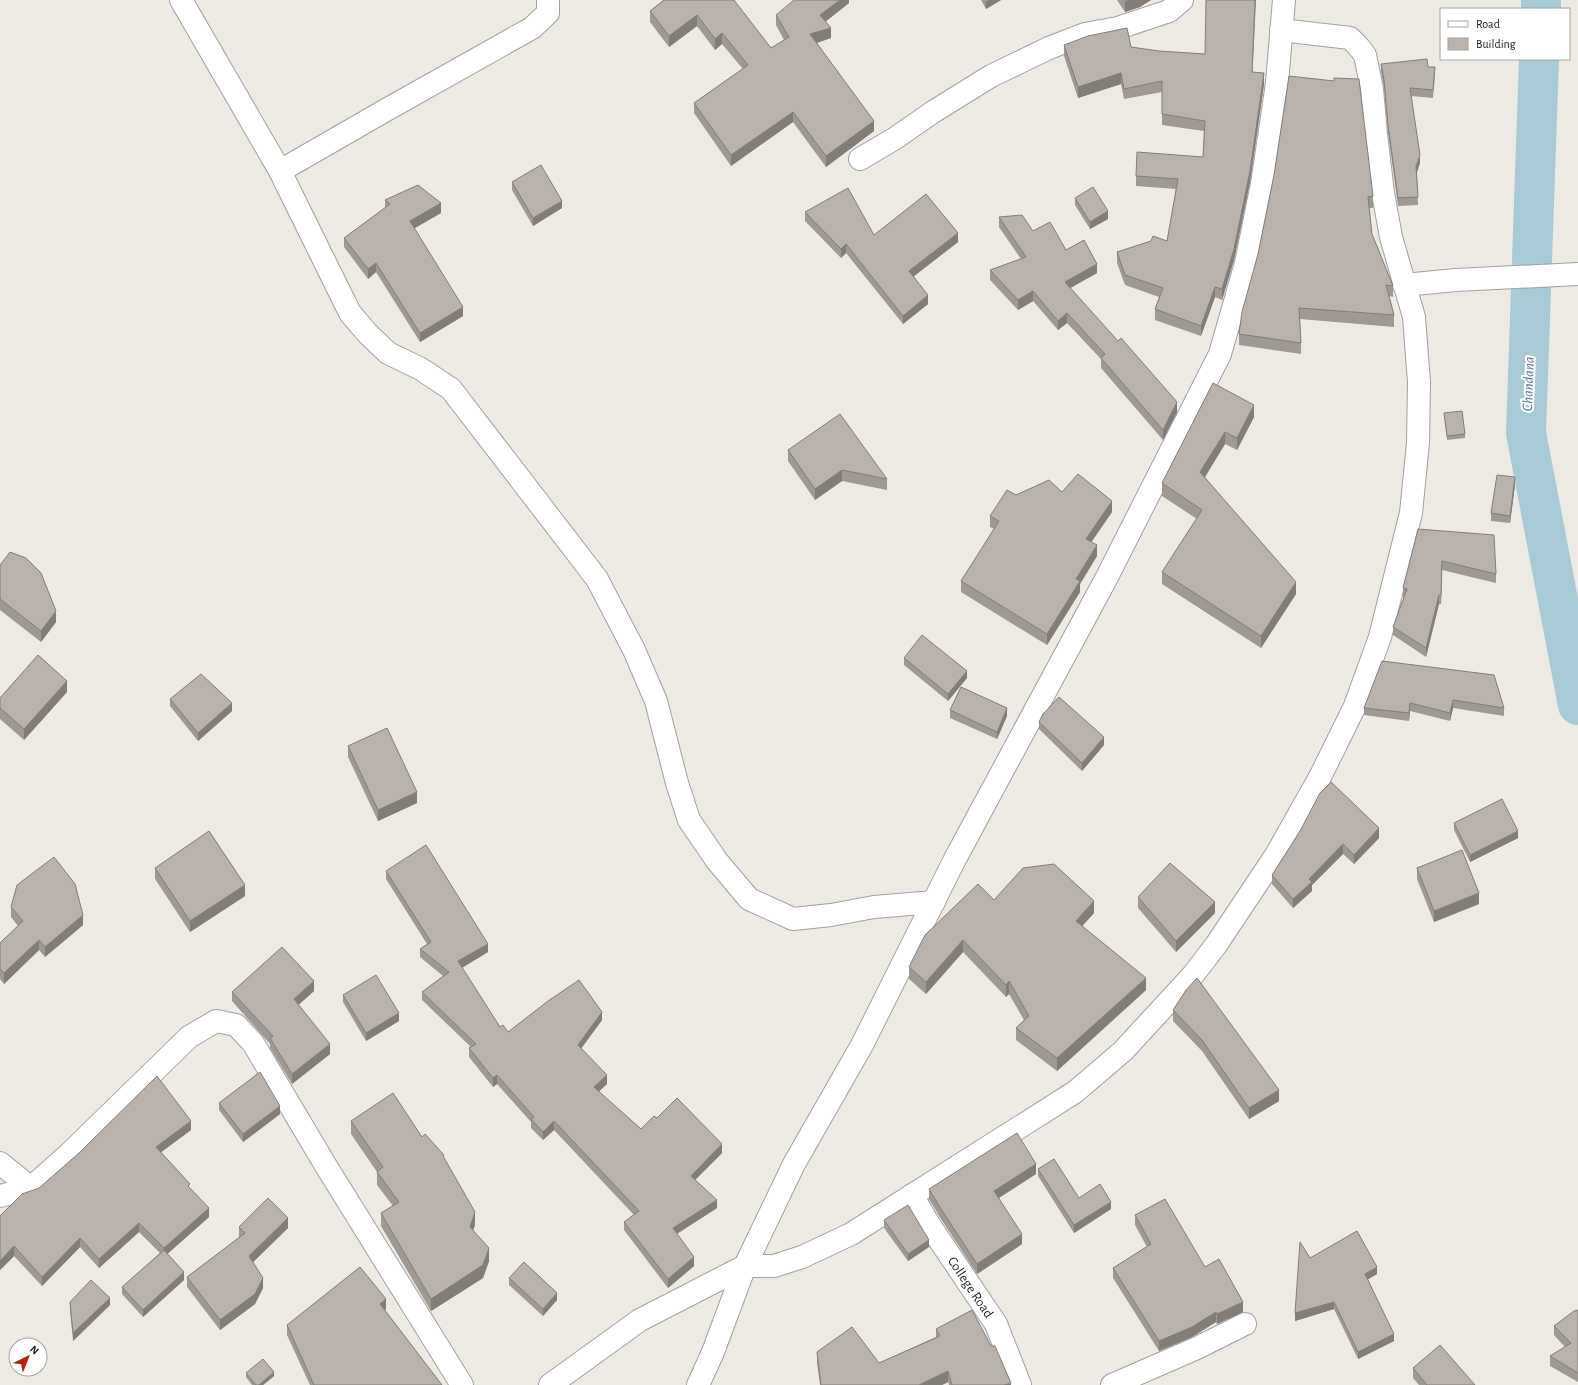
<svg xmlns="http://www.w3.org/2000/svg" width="1578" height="1385" font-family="'Alegreya Sans',sans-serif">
	<rect width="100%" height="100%" fill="#edeae3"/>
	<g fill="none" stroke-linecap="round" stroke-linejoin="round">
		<!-- river -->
		<g stroke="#a8c9d6" stroke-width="40">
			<polyline points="1541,9 1541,0"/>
			<polyline points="1539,59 1526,433 1578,705"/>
		</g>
		<defs>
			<g id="minor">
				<polyline points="181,0 280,171 350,313 368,334 388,353 421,369 451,389 597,579 634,650 656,701 677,783 689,820 717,861 749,899 793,919 831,915 874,907 934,902"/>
				<polyline points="860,159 894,139 933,112 991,76 1049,48 1085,34 1118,28 1169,11 1182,0"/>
				<polyline points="280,171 386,110 532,28 548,13 548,0"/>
				<polyline points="1404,285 1456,280 1578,274"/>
				<polyline points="0,1163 31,1188 70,1153 189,1037 216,1021 236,1025 253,1043 326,1166 462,1385"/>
				<polyline points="912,1195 930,1226 996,1324 1020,1385"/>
				<polyline points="0,1196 31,1188"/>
				<polyline points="550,1385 640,1320 745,1266 774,1266 802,1257 851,1234 1075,1092 1123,1051 1193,975 1216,945 1276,855 1320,777 1355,706 1380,637 1411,513 1418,443 1419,382 1414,317 1391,237 1383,193 1376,134 1372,89 1365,55 1358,46 1350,38 1281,30"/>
				<polyline points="698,1385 713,1352 745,1266 794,1164 862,1045 955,859 1107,577 1220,354 1246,263 1262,184 1277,83 1284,0"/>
				<polyline points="1112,1385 1197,1348 1245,1324"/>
			</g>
		</defs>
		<!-- minor casing -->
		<use href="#minor" stroke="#a0a0a0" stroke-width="24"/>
		<!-- minor -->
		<use href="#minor" stroke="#fff" stroke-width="22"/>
	</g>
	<!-- wall -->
	<g fill="#9f9994">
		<polygon points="664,0 771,48 784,40 776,25 776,15 849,0 849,3 826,21 831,38 817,43 874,131 826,167 793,122 731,166 694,113 694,103 743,69 722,44 715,50 697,26 669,47 650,22 650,11"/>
		<polygon points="981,0 1001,0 986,9"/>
		<polygon points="1117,0 1151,0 1140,7 1125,12"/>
		<polygon points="1064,45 1131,47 1253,72 1264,84 1250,182 1234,260 1222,300 1215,297 1201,336 1155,320 1155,309 1159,297 1125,285 1117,263 1117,252 1167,241 1176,189 1136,186 1136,176 1203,157 1204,131 1162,125 1162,92 1124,99 1121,84 1078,98 1064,56"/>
		<polygon points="1381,64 1428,67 1435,75 1433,98 1411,96 1420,163 1417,173 1418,205 1398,206 1388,133 1384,88 1381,72"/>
		<polygon points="1274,175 1373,196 1373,208 1369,208 1372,234 1393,286 1393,297 1389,296 1394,315 1394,327 1300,319 1301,343 1301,354 1239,345 1239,334 1258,254"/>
		<polygon points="512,182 562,208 533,226 512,190"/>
		<polygon points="1075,198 1108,219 1090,229 1075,205"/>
		<polygon points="385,200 441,213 414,228 463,316 420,342 376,272 368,279 344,247 344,238 385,208"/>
		<polygon points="805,212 874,235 958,242 914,276 928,304 903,324 846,253 841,258 805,221"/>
		<polygon points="999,217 1033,231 1066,250 1097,273 1070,288 1177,412 1163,440 1101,368 1101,359 1067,323 1058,330 1033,301 1018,310 990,280 990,270 1021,259 999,227"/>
		<polygon points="1213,383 1254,417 1237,450 1225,444 1205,477 1296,594 1261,648 1162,584 1162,572 1197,519 1162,496 1162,483"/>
		<polygon points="1444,413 1465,434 1465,438 1447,440"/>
		<polygon points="788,450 887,479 887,490 842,481 815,500 788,461"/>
		<polygon points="1515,485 1510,523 1491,521 1491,513"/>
		<polygon points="1062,492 1112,512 1091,542 1097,556 1080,584 1080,592 1047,645 961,592 961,581 994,529 990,527 990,516 1016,495"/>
		<polygon points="1418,529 1496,574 1496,583 1442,570 1441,604 1439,604 1426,657 1393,635 1393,627 1404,597 1403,597 1403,588"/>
		<polygon points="0,565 56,622 41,642 0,610"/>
		<polygon points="904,658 967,678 948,701 904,665"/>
		<polygon points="1382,661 1504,708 1504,716 1453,708 1450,721 1410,711 1409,721 1364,715 1364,708"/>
		<polygon points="67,692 24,740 0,719 0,698"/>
		<polygon points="170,699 232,711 198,741 170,706"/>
		<polygon points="950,710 1007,716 997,739 950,718"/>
		<polygon points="1039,722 1104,745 1082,771 1039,729"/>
		<polygon points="348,746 417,803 378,821 348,757"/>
		<polygon points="1454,823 1518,838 1470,862 1454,830"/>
		<polygon points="1300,831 1379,838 1354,864 1343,854 1312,885 1312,891 1293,908 1272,884 1272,875"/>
		<polygon points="155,868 245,896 190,932 155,879"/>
		<polygon points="1417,868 1479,904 1434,922 1417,879"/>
		<polygon points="386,871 488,952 462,968 500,1027 508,1032 602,1020 581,1048 607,1084 598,1092 641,1129 657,1118 722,1153 695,1180 717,1208 677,1234 694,1266 668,1288 624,1230 624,1222 634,1215 554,1130 543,1140 531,1128 531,1122 497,1084 493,1087 469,1057 469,1048 471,1047 422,1000 422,992 443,976 420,957 420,949 427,944 386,879"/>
		<polygon points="1138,897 1215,913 1176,952 1138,908"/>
		<polygon points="994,900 1094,913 1082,926 1146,990 1057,1071 1016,1040 1016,1028 1024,1020 1009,994 1006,997 963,952 926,994 909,979 909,967"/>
		<polygon points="11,907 83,925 45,957 39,950 4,984 0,979 0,943 18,926 11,917"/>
		<polygon points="314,991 298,1005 330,1054 292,1084 270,1048 270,1044 232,1001 232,992"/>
		<polygon points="343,995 399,1021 366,1041 343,1002"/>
		<polygon points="1173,1010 1279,1101 1249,1119 1202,1051 1173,1021"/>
		<polygon points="219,1103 280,1114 243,1142 219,1110"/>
		<polygon points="351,1121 422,1137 444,1160 475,1225 473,1230 489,1261 483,1278 431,1311 381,1226 381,1213 393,1206 377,1185 377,1172 351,1134"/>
		<polygon points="191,1130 161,1152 190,1188 209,1217 167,1254 184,1280 143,1317 122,1294 122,1287 160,1253 139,1232 99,1268 80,1247 42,1286 14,1256 0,1270 0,1216"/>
		<polygon points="1038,1169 1079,1198 1111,1209 1074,1233 1038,1176"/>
		<polygon points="1036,1174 999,1198 1022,1244 977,1274 941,1219 929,1199 929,1189"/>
		<polygon points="1135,1215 1205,1267 1243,1312 1217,1324 1216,1322 1192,1337 1159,1351 1113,1278 1113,1268 1147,1247 1135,1225"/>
		<polygon points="884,1220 929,1247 908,1261 884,1228"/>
		<polygon points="239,1227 288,1228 253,1262 263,1288 255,1304 220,1330 187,1287 187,1277 239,1238"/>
		<polygon points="1310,1258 1377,1274 1368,1279 1394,1341 1358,1359 1334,1309 1295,1321"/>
		<polygon points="509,1278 557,1300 543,1316 509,1285"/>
		<polygon points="70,1302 110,1305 73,1341 70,1310"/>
		<polygon points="386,1309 385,1310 442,1385 310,1385 287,1335 287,1325"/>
		<polygon points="1578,1310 1578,1385 1578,1382 1550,1366 1550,1356 1565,1347 1554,1335 1554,1326"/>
		<polygon points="936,1329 1011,1385 949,1385 948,1382 942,1385 820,1385 817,1363 817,1352 879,1363 936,1337"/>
		<polygon points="1413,1368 1475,1385 1419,1385 1413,1378"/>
		<polygon points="246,1373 274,1376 263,1385 252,1385 246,1377"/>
	</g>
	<!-- shaded-wall -->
	<g fill="#827d78">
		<polygon points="840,0 849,0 849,3 820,26 820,15"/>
		<polygon points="989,0 1001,0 986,9 986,2"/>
		<polygon points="1130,0 1151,0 1140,7 1125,12 1125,1"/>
		<polygon points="1255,0 1256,0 1252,83 1252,72"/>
		<polygon points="697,15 697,26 669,47 669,36"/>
		<polygon points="831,28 831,38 810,45 810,34"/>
		<polygon points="722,33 722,44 715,50 715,39"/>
		<polygon points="1121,73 1121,84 1078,98 1078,87"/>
		<polygon points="1264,73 1264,84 1250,182 1234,260 1222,300 1222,289"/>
		<polygon points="793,112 793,122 731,166 731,155"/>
		<polygon points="874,121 874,131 826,167 826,156"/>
		<polygon points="1420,155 1420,163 1416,174 1416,166"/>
		<polygon points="562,201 562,208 533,226 533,218"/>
		<polygon points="441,203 441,213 410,231 410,221"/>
		<polygon points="1108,211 1108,219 1090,229 1090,222"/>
		<polygon points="958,233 958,242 909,280 909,271"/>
		<polygon points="846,244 846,253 841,258 841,249"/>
		<polygon points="376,263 376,272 368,279 368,269"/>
		<polygon points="1097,264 1097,273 1065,291 1065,282"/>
		<polygon points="1215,287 1215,297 1201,336 1201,326"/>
		<polygon points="1033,291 1033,301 1018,310 1018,300"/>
		<polygon points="928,295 928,304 903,324 903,316"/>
		<polygon points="463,307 463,316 420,342 420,333"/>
		<polygon points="1067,313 1067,323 1058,330 1058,321"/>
		<polygon points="1177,402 1177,412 1163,440 1163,430"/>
		<polygon points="1254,405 1254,417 1237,450 1237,438"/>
		<polygon points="1225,432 1225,444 1200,485 1200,472"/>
		<polygon points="842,470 842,481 815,500 815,489"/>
		<polygon points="1515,477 1515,485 1510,523 1510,516"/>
		<polygon points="1112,501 1112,512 1086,550 1086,539"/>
		<polygon points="1097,545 1097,556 1080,584 1080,592 1047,645 1047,634 1076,579"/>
		<polygon points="1442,561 1442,570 1441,604 1441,595"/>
		<polygon points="1296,582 1296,594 1261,648 1261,636"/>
		<polygon points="1439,595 1439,604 1426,657 1426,648"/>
		<polygon points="56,611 56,622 41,642 41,631"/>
		<polygon points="967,671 967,678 948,701 948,694"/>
		<polygon points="67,681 67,692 24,740 24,729"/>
		<polygon points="1453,700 1453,708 1450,721 1450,713"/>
		<polygon points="232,703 232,711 198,741 198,733"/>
		<polygon points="1410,703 1410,711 1409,721 1409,713"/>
		<polygon points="1007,708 1007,716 997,739 997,732"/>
		<polygon points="1104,737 1104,745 1082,771 1082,763"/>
		<polygon points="417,792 417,803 378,821 378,810"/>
		<polygon points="1379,828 1379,838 1354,864 1354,855"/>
		<polygon points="1518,831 1518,838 1470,862 1470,855"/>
		<polygon points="1343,844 1343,854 1312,885 1312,891 1293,908 1293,899 1309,879"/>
		<polygon points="245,885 245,896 190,932 190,921"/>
		<polygon points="1479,893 1479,904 1434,922 1434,911"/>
		<polygon points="1094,901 1094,913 1076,933 1076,921"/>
		<polygon points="1215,902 1215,913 1176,952 1176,941"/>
		<polygon points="83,915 83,925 45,957 45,947"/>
		<polygon points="39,940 39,950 4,984 4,973"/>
		<polygon points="963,940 963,952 926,994 926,982"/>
		<polygon points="488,944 488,952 458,970 458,961"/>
		<polygon points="1146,978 1146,990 1057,1071 1057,1058"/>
		<polygon points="314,981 314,991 294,1009 294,999"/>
		<polygon points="1009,981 1009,994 1006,997 1006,985"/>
		<polygon points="602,1012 602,1020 578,1053 578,1045"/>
		<polygon points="399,1013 399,1021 366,1041 366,1033"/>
		<polygon points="330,1044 330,1054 292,1084 292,1074"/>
		<polygon points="497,1075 497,1084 493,1087 493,1078"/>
		<polygon points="607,1075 607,1084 594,1096 594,1087"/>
		<polygon points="1279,1090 1279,1101 1249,1119 1249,1108"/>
		<polygon points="280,1106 280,1114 243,1142 243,1134"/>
		<polygon points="191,1121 191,1130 156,1156 156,1147"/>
		<polygon points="554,1121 554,1130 543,1140 543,1132"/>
		<polygon points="722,1144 722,1153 691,1184 691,1176"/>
		<polygon points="1036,1164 1036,1174 994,1201 994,1191"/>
		<polygon points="717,1200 717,1208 673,1236 673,1228"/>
		<polygon points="1111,1202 1111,1209 1074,1233 1074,1225"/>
		<polygon points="209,1208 209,1217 164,1257 164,1248"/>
		<polygon points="475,1212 475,1225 470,1239 470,1227"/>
		<polygon points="288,1218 288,1228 249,1266 249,1256"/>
		<polygon points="139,1223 139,1232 99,1268 99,1259"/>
		<polygon points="1022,1234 1022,1244 977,1274 977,1264"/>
		<polygon points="80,1238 80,1247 42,1286 42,1277"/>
		<polygon points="929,1240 929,1247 908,1261 908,1254"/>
		<polygon points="14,1246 14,1256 0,1270 0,1261"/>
		<polygon points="489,1248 489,1261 483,1278 431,1311 431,1299"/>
		<polygon points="694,1257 694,1266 668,1288 668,1279"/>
		<polygon points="1377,1267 1377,1274 1365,1281 1365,1274"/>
		<polygon points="184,1272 184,1280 143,1317 143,1310"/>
		<polygon points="263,1278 263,1288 255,1304 220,1330 220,1320"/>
		<polygon points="557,1293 557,1300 543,1316 543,1309"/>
		<polygon points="110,1298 110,1305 73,1341 73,1333"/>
		<polygon points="386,1299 386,1309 380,1314 380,1304"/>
		<polygon points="1243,1302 1243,1312 1217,1324 1217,1314"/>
		<polygon points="1334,1302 1334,1309 1295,1321 1295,1313"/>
		<polygon points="1216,1312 1216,1322 1192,1337 1159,1351 1159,1341"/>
		<polygon points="1394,1334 1394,1341 1358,1359 1358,1352"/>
		<polygon points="948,1371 948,1382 942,1385 919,1385"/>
		<polygon points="274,1372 274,1376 263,1385 259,1385"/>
		<polygon points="1011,1383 1011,1385 1004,1385"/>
	</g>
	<!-- building -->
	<g fill="#b9b2ac" stroke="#827d78">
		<polygon points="664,0 734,0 771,48 789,37 776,15 794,0 840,0 820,15 831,28 810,34 874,121 826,156 793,112 731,155 694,103 748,65 722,33 715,39 697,15 669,36 650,11"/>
		<polygon points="1206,0 1255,0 1252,72 1264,73 1250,171 1234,249 1222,289 1215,287 1201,326 1155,309 1163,288 1125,275 1117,252 1151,241 1153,236 1167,241 1178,179 1136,176 1137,152 1203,157 1205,121 1162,114 1162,81 1124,89 1121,73 1078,87 1064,45 1088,36 1127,28 1131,47 1159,51 1205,54"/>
		<polygon points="1427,59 1428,67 1435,67 1433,90 1410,88 1420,155 1416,166 1418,197 1398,198 1388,125 1384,80 1381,64"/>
		<polygon points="1289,76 1334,81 1334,78 1359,79 1373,196 1368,197 1372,234 1393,286 1386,285 1394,315 1299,308 1301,343 1239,334 1242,312 1258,254 1274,175"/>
		<polygon points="541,165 562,201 533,218 512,182"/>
		<polygon points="418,185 441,203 410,221 463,307 420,333 376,263 368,269 344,238 390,204 385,200"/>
		<polygon points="1093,187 1108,211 1090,222 1075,198"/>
		<polygon points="848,188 874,235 926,194 958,233 909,271 928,295 903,316 846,244 841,249 805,212"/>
		<polygon points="1022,215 1033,231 1050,222 1066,250 1084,240 1097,264 1065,282 1118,341 1121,338 1177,402 1163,430 1101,358 1105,354 1067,313 1058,321 1033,291 1018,300 990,270 1026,257 999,217"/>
		<polygon points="1213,383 1254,405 1237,438 1225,432 1200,472 1296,582 1261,636 1162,572 1202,510 1162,483"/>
		<polygon points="1462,411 1465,434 1447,436 1444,413"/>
		<polygon points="840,414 887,479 842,470 815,489 788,450"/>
		<polygon points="1078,474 1112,501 1086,539 1097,545 1076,579 1080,581 1047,634 961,581 999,521 990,516 1007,490 1016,495 1049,480 1062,492"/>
		<polygon points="1497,475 1515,477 1510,516 1491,513"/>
		<polygon points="1418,529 1494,535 1496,574 1442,561 1441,595 1439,595 1426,648 1393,627 1407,589 1403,588"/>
		<polygon points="10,552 26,558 41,573 56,611 41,631 0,599 0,565"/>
		<polygon points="922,635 967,671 948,694 904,658"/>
		<polygon points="38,655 67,681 24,729 0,708 0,698"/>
		<polygon points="1382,661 1494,675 1504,708 1453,700 1450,713 1410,703 1409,713 1364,708"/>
		<polygon points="201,674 232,703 198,733 170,699"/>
		<polygon points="961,687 1007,708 997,732 950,710"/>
		<polygon points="1059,697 1104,737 1082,763 1039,722 1043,714"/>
		<polygon points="387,728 417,792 378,810 348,746"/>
		<polygon points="1331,782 1379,828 1354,855 1343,844 1309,879 1312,882 1293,899 1272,875 1300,831 1320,793"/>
		<polygon points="1502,799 1518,831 1470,855 1454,823"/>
		<polygon points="209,831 245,885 190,921 155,868"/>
		<polygon points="426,845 488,944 458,961 500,1027 503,1025 508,1032 548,1001 579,980 602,1012 578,1045 607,1075 594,1087 641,1129 654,1116 657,1118 677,1098 722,1144 691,1176 717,1200 673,1228 694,1257 668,1279 624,1222 639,1211 554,1121 543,1132 531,1119 534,1117 497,1075 493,1078 469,1048 476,1044 422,992 449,972 420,949 431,942 386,871"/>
		<polygon points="1462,850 1479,893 1434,911 1417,868"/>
		<polygon points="54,857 75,884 83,915 45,947 39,940 4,973 0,969 0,943 23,921 11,907 17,885"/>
		<polygon points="1170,863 1215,902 1176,941 1138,897"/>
		<polygon points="1054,864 1094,901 1076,921 1146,978 1057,1058 1016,1028 1029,1016 1009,981 1006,985 963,940 926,982 909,967 925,935 978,884 994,900 1023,868"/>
		<polygon points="282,947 314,981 294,999 330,1044 292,1074 270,1038 273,1036 232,992"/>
		<polygon points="376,975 399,1013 366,1033 343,995"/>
		<polygon points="1197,978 1279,1090 1249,1108 1202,1040 1173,1010 1186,990"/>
		<polygon points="260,1072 280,1106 243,1134 219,1103"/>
		<polygon points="157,1076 191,1121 156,1147 190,1184 188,1186 209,1208 164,1248 139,1223 99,1259 80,1238 42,1277 14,1246 0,1261 0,1216 22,1194 39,1188 79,1153"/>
		<polygon points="393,1093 422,1137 425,1134 444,1155 443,1156 475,1212 470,1227 489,1248 483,1265 431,1299 381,1213 399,1202 377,1172 383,1167 351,1121"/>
		<polygon points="1017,1133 1036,1164 994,1191 1022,1234 977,1264 941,1209 929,1189"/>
		<polygon points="1054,1159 1079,1198 1100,1184 1111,1202 1074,1225 1038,1169"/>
		<polygon points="268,1198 288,1218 249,1256 263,1278 255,1294 220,1320 187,1277 245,1233 239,1227"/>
		<polygon points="1165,1199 1205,1267 1219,1259 1243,1302 1217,1314 1216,1312 1192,1327 1159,1341 1113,1268 1151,1244 1135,1215"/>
		<polygon points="908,1205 929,1240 908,1254 884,1220"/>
		<polygon points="1357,1231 1377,1267 1365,1274 1394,1334 1358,1352 1334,1302 1295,1313 1300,1242 1310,1258"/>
		<polygon points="164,1250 184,1272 143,1310 122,1287"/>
		<polygon points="524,1262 557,1293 543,1309 509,1278"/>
		<polygon points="360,1267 386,1299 380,1304 442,1385 314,1385 287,1325"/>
		<polygon points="91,1280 110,1298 73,1333 70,1302"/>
		<polygon points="972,1310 991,1346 995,1346 1011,1383 1004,1385 952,1385 948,1371 919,1385 821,1385 817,1352 852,1327 879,1363 940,1336 936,1329"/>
		<polygon points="1578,1310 1578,1373 1550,1356 1571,1343 1554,1326 1574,1311"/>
		<polygon points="1440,1345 1475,1385 1427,1385 1413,1368"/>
		<polygon points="263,1359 274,1372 259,1385 256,1385 246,1373"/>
	</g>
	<g text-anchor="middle" stroke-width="4" stroke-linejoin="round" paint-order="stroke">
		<!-- street labels -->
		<g font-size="14" fill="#1c1c1c" stroke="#fff">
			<text transform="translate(971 1287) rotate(56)" y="5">College Road</text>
		</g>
		<!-- water labels -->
		<g font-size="15" font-style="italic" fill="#5376a2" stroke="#fff">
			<text transform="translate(1528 384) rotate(-88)" y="5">Chandana</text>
		</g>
	</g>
	<!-- legend -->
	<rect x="1440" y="8" width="130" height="52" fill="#ffffff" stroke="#a4a4a4"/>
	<rect x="1448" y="21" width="20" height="6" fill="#ffffff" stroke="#a4a4a4"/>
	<text x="1476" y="28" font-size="12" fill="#1c1c1c">Road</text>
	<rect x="1448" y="38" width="20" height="12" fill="#b9b2ac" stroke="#a4a4a4"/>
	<text x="1476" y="48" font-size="12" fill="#1c1c1c">Building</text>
	<!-- north arrow -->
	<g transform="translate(28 1357) rotate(43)"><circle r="19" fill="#ffffff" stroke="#a4a4a4"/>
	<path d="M0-3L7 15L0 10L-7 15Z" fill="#b51c14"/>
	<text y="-6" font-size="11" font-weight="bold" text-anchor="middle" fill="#1c1c1c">N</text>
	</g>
</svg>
